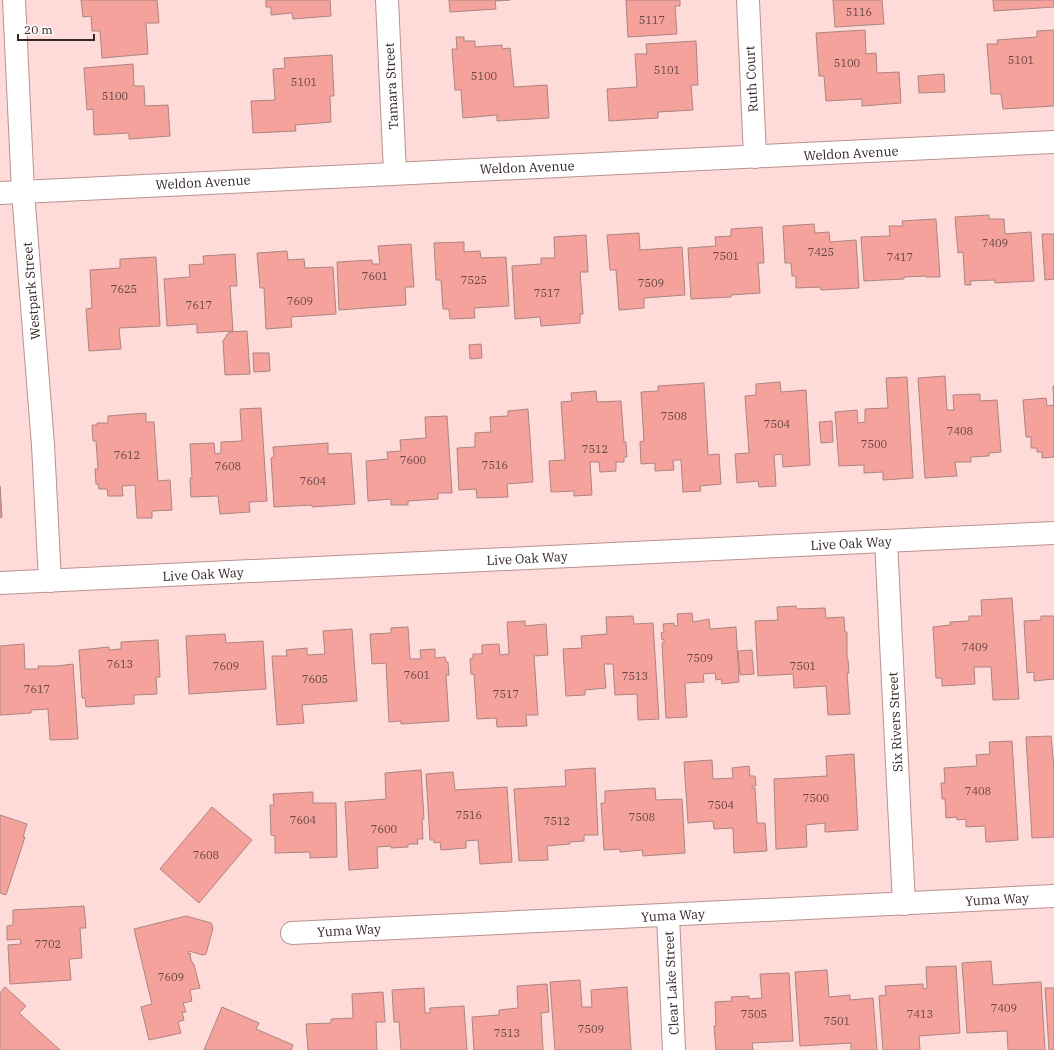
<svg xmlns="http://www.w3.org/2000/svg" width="1054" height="1050" font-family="'IBM Plex Serif',serif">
	<rect width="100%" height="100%" fill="#fedbd8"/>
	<!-- building -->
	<g fill="#f6a29c" stroke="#ab8481">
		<polygon points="81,0 157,0 159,23 146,23 148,54 102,58 100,31 92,31 91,16 83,17"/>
		<polygon points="266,0 330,0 331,16 293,19 292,13 271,15 271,7 266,7"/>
		<polygon points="449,0 510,0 495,1 496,9 450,12"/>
		<polygon points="626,0 680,0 680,6 675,6 677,34 628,37"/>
		<polygon points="833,0 882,0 884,24 835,27"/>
		<polygon points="993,0 1054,0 1054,7 994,11"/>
		<polygon points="865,30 866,54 876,53 877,73 899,72 901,103 862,106 862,99 826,101 824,76 819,76 816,33"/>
		<polygon points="1054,30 1054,106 1003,109 1001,94 991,94 987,44 998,44 997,40 1037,37 1037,31"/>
		<polygon points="456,37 464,37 464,41 475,41 475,47 502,45 502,49 510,48 514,87 547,85 549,118 497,121 497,115 463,118 461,90 455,90 452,49 457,49"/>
		<polygon points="696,41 698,85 691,85 693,110 658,112 658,118 609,121 607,89 637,87 635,54 647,54 646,44"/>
		<polygon points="332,55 334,96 330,96 331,122 295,125 296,131 253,133 251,101 275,100 273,69 285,68 284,58"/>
		<polygon points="133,64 134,86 144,86 145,106 168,105 170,136 129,139 129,133 94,135 93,109 87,110 84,68"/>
		<polygon points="944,74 945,92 919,93 918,76"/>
		<polygon points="989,215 989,219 1004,219 1005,234 1031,232 1034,281 995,283 995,280 970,281 971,285 965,285 963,252 958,253 955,217"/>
		<polygon points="936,219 940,277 926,277 926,276 904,277 904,279 864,281 861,237 890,236 889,226 903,226 902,221"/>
		<polygon points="814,224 815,233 829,232 830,242 856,240 859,288 821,290 820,287 796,288 796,276 792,276 791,263 785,263 783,226"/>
		<polygon points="762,227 764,263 758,263 760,293 731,295 731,297 691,299 688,248 716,246 715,237 731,236 731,229"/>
		<polygon points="639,233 640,250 682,247 685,295 644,298 644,308 619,310 616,270 610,270 607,235"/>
		<polygon points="1042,234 1054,234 1054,279 1045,280"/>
		<polygon points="586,235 588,272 580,272 583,314 580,314 580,323 541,326 540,317 515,319 512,266 541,264 541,258 555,258 554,237"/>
		<polygon points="464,242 464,252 480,251 481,258 506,257 509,306 474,308 475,318 450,319 449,309 443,309 441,280 436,280 434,243"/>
		<polygon points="411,244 414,287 405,287 406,305 339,310 337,262 372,260 372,264 380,264 378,246"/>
		<polygon points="287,251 288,260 304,259 305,268 333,267 336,314 291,317 292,327 266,329 264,288 260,288 257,253"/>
		<polygon points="235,254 237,286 230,286 233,331 197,333 197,324 167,326 164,279 190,277 189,265 204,264 203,256"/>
		<polygon points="156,257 160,326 119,328 121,349 89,351 86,309 92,308 90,270 120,268 120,259"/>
		<polygon points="247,331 250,374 225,375 223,341 229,332"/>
		<polygon points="481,344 482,358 470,359 469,345"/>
		<polygon points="253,353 269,353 270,371 254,372"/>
		<polygon points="945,376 947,410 954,410 953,395 980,394 980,401 997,400 1001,452 989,453 989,456 971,457 971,462 955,462 957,476 925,478 918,378"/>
		<polygon points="907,377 913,478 883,480 883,472 864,473 864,465 839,466 835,412 857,410 858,423 865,422 865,409 888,408 886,378"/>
		<polygon points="780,382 781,392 806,390 810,465 783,467 782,454 774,455 776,486 759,487 758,481 737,483 735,454 749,453 745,396 756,395 756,384"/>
		<polygon points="704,383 708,455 719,454 721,484 700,486 701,491 683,492 681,460 673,460 674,470 655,471 655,463 641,464 640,442 644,441 641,392 658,391 658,386"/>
		<polygon points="1053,386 1054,386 1054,457 1042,458 1042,452 1037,452 1037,448 1031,448 1031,437 1026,437 1023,400 1046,398 1047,406 1054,405"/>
		<polygon points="596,391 597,402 621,401 624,442 626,442 627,457 624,457 624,462 616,462 616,471 600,472 599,462 590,462 592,495 574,496 574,491 551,492 549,461 565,460 561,402 572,401 571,393"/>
		<polygon points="261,408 267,501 249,502 250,512 220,514 218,496 191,497 190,478 192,478 190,444 214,443 215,454 221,453 221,442 242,441 240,409"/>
		<polygon points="528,409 533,482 507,484 508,497 477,498 476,489 459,490 457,448 475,447 475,433 491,432 490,417 508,416 508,411"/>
		<polygon points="146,413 146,422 154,422 158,481 170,480 172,510 152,511 152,518 137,518 135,485 122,486 123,496 108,496 107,489 99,489 98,484 96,484 95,469 98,469 96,441 93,441 92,425 97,425 97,423 108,423 108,416"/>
		<polygon points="447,416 452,493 438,493 438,499 408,501 408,505 391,505 391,499 368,501 366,461 388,459 387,452 401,451 400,440 426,438 425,417"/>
		<polygon points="832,421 833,442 821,443 819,422"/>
		<polygon points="328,443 328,454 351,453 355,504 312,507 312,505 274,507 271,458 274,457 273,447"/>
		<polygon points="0,486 2,517 0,518"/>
		<polygon points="1012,598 1019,699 993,700 991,667 974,667 975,684 942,686 942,678 936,678 933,627 950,625 950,622 969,621 969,616 982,616 981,600"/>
		<polygon points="796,606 797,609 825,608 826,618 844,617 845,632 847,632 847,659 848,659 849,673 847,673 850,714 828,715 826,686 794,688 793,674 758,676 755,621 778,620 777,607"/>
		<polygon points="692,613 693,622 709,619 710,629 736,627 739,682 722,684 721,679 716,680 715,673 703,674 704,682 685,683 687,717 666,718 662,643 664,642 664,639 662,640 661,633 664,632 663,624 674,623 674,626 678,626 677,614"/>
		<polygon points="633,616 634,624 653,623 659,719 638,720 637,694 615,695 613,664 604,664 606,688 585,690 585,695 566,696 563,649 582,648 581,636 607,634 606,617"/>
		<polygon points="1041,616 1054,616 1054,679 1034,681 1034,672 1027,673 1024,621 1041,620"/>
		<polygon points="525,621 525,626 546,624 548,655 534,656 538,715 526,715 527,726 497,727 496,718 477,719 474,674 471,674 470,659 473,658 473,654 482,654 482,645 499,644 500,655 509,654 507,622"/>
		<polygon points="408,627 410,659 421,659 420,650 435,649 435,658 445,657 446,662 448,662 449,675 446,675 449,721 401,724 401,721 389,722 386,663 372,664 370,634 391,633 391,628"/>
		<polygon points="352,629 357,701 302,705 304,723 277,725 272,656 287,656 286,650 307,648 307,655 325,654 323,631"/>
		<polygon points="225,634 226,643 263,641 266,689 189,694 186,636"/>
		<polygon points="158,640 160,677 156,677 157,694 134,695 134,704 86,707 85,698 82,698 79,650 109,647 109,650 121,649 121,642"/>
		<polygon points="24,644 25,669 39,669 38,666 57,666 73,664 78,739 50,740 48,709 31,710 31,713 0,715 0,646"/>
		<polygon points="752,650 754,674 740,675 738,651"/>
		<polygon points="1051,736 1054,768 1054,837 1032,838 1026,737"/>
		<polygon points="1012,741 1018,840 986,842 985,826 966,827 966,819 957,820 957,817 946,818 945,799 942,799 941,783 945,783 944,768 977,766 976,755 990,754 989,742"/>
		<polygon points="854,754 858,830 825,832 825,823 806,825 807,847 776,849 774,779 827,776 826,756"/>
		<polygon points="712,760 713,779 733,778 732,768 749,766 750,776 755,776 756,786 752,786 752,788 755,788 757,823 765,823 767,851 734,853 733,828 714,829 713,821 688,823 684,762"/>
		<polygon points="595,768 598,835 584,835 584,841 570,842 570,844 547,846 548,860 519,861 514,789 566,786 565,770"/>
		<polygon points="421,770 424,819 422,819 423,839 417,839 418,844 408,844 408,847 391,848 391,846 377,847 378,868 349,870 345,802 386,799 385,773"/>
		<polygon points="453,772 455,790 507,787 512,862 480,864 478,840 466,841 466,848 441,850 440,842 434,843 434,840 430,840 426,774"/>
		<polygon points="655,788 656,800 682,799 685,853 643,856 642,850 620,852 620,849 604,850 601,803 605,803 605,791"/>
		<polygon points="313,792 313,803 336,803 337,857 310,858 310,852 275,853 275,836 271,835 270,805 274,805 273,794"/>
		<polygon points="212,807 252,840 199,903 160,869"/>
		<polygon points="0,815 27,824 23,837 25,837 6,895 0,893"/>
		<polygon points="84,906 86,928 80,928 82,958 69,959 71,980 10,984 8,945 21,944 20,939 7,940 7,926 13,925 13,910"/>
		<polygon points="186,916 211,923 213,928 206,954 203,955 189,951 188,953 191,954 190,954 191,960 194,965 200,988 190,990 192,1001 183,1003 186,1012 182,1012 184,1020 178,1022 181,1033 149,1040 141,1007 152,1004 134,929"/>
		<polygon points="991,961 993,985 1041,982 1045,1050 1008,1050 1007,1031 967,1033 962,963"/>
		<polygon points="956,966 960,1033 919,1036 920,1050 883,1050 879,996 886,995 885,986 923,984 923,989 927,988 926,967"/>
		<polygon points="827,970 829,997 850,995 850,1000 873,998 877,1050 851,1050 851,1043 800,1046 795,972"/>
		<polygon points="789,973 793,1041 752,1043 753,1050 716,1050 714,1026 716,1026 715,1002 732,1001 731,997 749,996 749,999 762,998 760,974"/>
		<polygon points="580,980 582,1007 592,1007 591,990 627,987 631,1050 555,1050 550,982"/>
		<polygon points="547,984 549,1012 541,1013 543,1050 474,1050 472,1017 499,1015 499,1010 518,1008 517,986"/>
		<polygon points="5,987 26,1006 19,1013 60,1050 0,1050 0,993"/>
		<polygon points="424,988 425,1013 430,1013 430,1008 464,1006 467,1050 401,1050 399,1022 394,1022 392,990"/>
		<polygon points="1045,988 1054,988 1054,1050 1049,1050"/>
		<polygon points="383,992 385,1022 376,1022 377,1050 308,1050 306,1024 331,1023 331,1019 353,1018 352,994"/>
		<polygon points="222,1007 259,1023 256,1029 293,1045 291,1050 204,1050"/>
	</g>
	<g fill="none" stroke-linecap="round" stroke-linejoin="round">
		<defs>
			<g id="street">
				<polyline points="14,0 23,192 43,445 50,581"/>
				<polyline points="387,0 395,173"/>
				<polyline points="748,0 755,157"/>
				<polyline points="0,193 1054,142"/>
				<polyline points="886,541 904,904"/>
				<polyline points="0,583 1054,533"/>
				<polyline points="668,915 674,1050"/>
				<polyline points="292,933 1054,896"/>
			</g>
		</defs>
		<!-- street casing -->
		<use href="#street" stroke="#ba928f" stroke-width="24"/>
		<!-- street -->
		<use href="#street" stroke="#fff" stroke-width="22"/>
	</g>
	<g text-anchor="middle" stroke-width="3.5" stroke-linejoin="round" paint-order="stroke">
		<!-- number labels -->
		<g font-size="11" fill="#654442">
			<text x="859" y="16">5116</text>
			<text x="652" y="24">5117</text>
			<text x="1021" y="64">5101</text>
			<text x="847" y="67">5100</text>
			<text x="667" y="74">5101</text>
			<text x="484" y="80">5100</text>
			<text x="304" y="86">5101</text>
			<text x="115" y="100">5100</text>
			<text x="995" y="247">7409</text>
			<text x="821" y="256">7425</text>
			<text x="726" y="260">7501</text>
			<text x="900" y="261">7417</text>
			<text x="375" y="280">7601</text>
			<text x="474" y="284">7525</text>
			<text x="651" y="287">7509</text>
			<text x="124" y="293">7625</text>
			<text x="547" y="297">7517</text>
			<text x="300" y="305">7609</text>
			<text x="199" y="309">7617</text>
			<text x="674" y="420">7508</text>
			<text x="777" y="428">7504</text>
			<text x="960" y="435">7408</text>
			<text x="874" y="448">7500</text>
			<text x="595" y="453">7512</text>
			<text x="127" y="459">7612</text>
			<text x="413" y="464">7600</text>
			<text x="495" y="469">7516</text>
			<text x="228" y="470">7608</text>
			<text x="313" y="485">7604</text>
			<text x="975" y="651">7409</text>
			<text x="700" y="662">7509</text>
			<text x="120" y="668">7613</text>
			<text x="226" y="670">7609</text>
			<text x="803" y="670">7501</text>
			<text x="417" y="679">7601</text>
			<text x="635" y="680">7513</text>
			<text x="315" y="683">7605</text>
			<text x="37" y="693">7617</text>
			<text x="506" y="698">7517</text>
			<text x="978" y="795">7408</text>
			<text x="816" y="802">7500</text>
			<text x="721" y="809">7504</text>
			<text x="469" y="819">7516</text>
			<text x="642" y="821">7508</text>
			<text x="303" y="824">7604</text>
			<text x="557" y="825">7512</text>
			<text x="384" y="833">7600</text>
			<text x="206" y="859">7608</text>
			<text x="48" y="948">7702</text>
			<text x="171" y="981">7609</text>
			<text x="1004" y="1012">7409</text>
			<text x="754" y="1018">7505</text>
			<text x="920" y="1018">7413</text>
			<text x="837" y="1025">7501</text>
			<text x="591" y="1033">7509</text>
			<text x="507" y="1037">7513</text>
		</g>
		<!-- street labels -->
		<g font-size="13" fill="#352524" stroke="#fff">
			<text transform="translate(751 79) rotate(-93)" y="5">Ruth Court</text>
			<text transform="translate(391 86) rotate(-93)" y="5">Tamara Street</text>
			<text transform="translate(851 153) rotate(-3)" y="5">Weldon Avenue</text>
			<text transform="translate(527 167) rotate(-2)" y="5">Weldon Avenue</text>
			<text transform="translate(203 182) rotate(-3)" y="5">Weldon Avenue</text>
			<text transform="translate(31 291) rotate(-95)" y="5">Westpark Street</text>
			<text transform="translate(851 543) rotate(-3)" y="5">Live Oak Way</text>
			<text transform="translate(527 558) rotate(-3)" y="5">Live Oak Way</text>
			<text transform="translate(203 574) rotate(-3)" y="5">Live Oak Way</text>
			<text transform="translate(895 722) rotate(-93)" y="5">Six Rivers Street</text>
			<text transform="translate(997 899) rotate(-3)" y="5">Yuma Way</text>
			<text transform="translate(673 915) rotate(-3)" y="5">Yuma Way</text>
			<text transform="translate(349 930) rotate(-3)" y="5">Yuma Way</text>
			<text transform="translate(671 983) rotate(-93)" y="5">Clear Lake Street</text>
		</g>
	</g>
	<!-- scale -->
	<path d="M18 34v6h76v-6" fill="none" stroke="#352524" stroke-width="2"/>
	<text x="24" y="34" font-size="12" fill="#352524" stroke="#ffffff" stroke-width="3" paint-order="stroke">20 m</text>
</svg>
